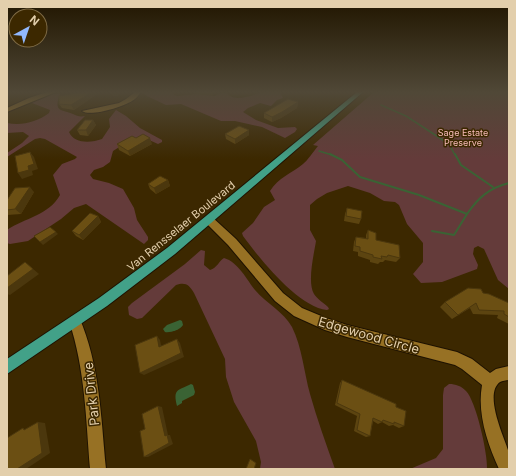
<svg xmlns="http://www.w3.org/2000/svg" width="516" height="476" font-family="Inter,sans-serif">
	<rect width="100%" height="100%" fill="#3c2800"/>
	<!-- green -->
	<g fill="#643b3a">
		<path d="M 142,92 L 173,92 L 174,95 L 177,96 L 197,94 L 215,96 C 229,88 225,97 237,98 C 247,98 255,94 264,92 C 269,91 275,92 280,92 L 283,98 L 277,100 L 271,106 L 260,103 L 248,108 L 243,112 L 256,120 L 278,128 L 295,127 L 297,129 L 295,132 L 285,138 L 262,127 L 235,121 L 221,121 L 181,104 L 166,105 L 147,96 Z"/>
		<path d="M 374,92 L 509,92 L 509,289 L 498,280 L 484,249 L 478,246 L 474,248 L 473,254 L 478,265 L 477,269 L 442,282 L 421,283 L 413,274 L 423,262 L 423,243 L 407,224 L 399,205 L 395,202 L 384,201 L 370,193 L 348,186 L 327,193 L 317,199 L 310,205 L 310,230 L 316,241 C 314,254 307,282 314,294 C 317,299 324,303 328,307 L 329,309 L 327,310 C 298,307 260,259 243,236 L 242,233 L 253,223 L 264,207 L 275,200 L 270,191 C 278,178 292,173 303,164 C 307,161 314,151 318,146 L 313,145 Z"/>
		<path d="M 52,94 L 60,94 C 53,113 62,109 73,114 C 77,116 80,117 85,116 L 69,132 C 74,144 91,143 102,139 L 110,127 L 109,119 L 116,110 L 126,116 L 140,128 L 162,140 L 162,142 L 158,144 L 147,139 L 124,144 L 113,151 L 110,162 L 103,167 L 94,170 L 90,175 L 93,179 L 109,183 L 123,189 L 134,208 L 137,220 L 148,237 L 148,240 L 144,244 L 86,204 L 74,208 L 61,219 L 28,241 L 10,244 L 7,243 L 7,230 C 25,218 49,215 60,195 L 53,175 L 62,164 L 75,159 L 77,157 L 45,139 L 40,138 L 35,139 L 7,157 L 7,153 L 22,143 L 29,136 L 23,132 L 7,133 L 7,123 C 22,126 37,122 49,113 L 50,110 L 32,103 L 33,101 Z"/>
		<path d="M 201,250 L 205,251 L 204,265 L 210,270 C 217,268 219,261 224,258 C 238,262 247,280 255,290 C 266,303 284,312 292,327 C 302,347 304,372 310,394 C 317,419 326,444 335,469 L 260,469 L 261,462 L 256,441 L 234,402 L 226,377 L 225,359 L 194,293 C 189,285 186,282 176,285 L 142,318 L 137,319 L 129,315 L 128,307 L 132,303 L 185,264 Z"/>
		<path d="M 449,384 C 456,384 461,386 466,391 C 476,401 488,454 487,469 L 410,469 L 436,458 L 443,449 L 443,395 L 444,388 Z"/>
	</g>
	<!-- water -->
	<g fill="#3a6334">
		<path d="M 180,320 L 182,321 L 183,325 C 180,330 170,333 165,332 L 163,329 L 167,325 Z"/>
		<path d="M 191,384 L 193,385 L 195,392 L 194,395 L 182,401 L 182,403 L 177,406 C 173,389 177,391 191,384 Z"/>
	</g>
	<g fill="none" stroke-linecap="round" stroke-linejoin="round">
		<!-- stream-far1 -->
		<g stroke="#3a6334" stroke-width="1.5">
			<polyline points="381,105 406,116 449,144 455,155"/>
			<polyline points="319,151 332,155"/>
		</g>
		<!-- stream -->
		<g stroke="#3a6334" stroke-width="2">
			<path d="M 330,154 L 342,160 L 360,177 L 419,195 L 467,214 C 478,198 489,188 509,183"/>
			<polyline points="455,154 461,165 493,187"/>
			<polyline points="432,231 454,235 467,214"/>
		</g>
		<defs>
			<g id="minor">
				<polygon points="47,92 56,92 7,112 7,108 29,98"/>
				<path d="M 135,92 L 141,92 C 138,96 136,99 132,101 C 123,107 90,117 82,111 L 119,103 L 126,99 Z"/>
				<path d="M 209,216 L 212,217 L 236,239 L 283,293 L 302,308 L 326,318 L 347,325 L 457,352 L 472,359 L 490,373 L 496,369 L 509,366 L 509,380 C 506,380 502,381 500,382 C 483,394 505,439 509,453 C 510,458 509,464 509,469 L 499,469 C 487,443 477,413 482,385 L 462,369 L 455,365 L 347,337 L 325,330 L 294,316 L 275,301 L 228,245 L 206,223 L 204,220 Z"/>
				<path d="M 75,315 L 79,317 C 100,365 101,418 106,469 L 90,469 C 86,419 85,369 69,321 L 71,317 Z"/>
			</g>
			<polygon id="major" points="357,92 363,92 175,254 107,306 7,374 7,359 99,298 167,248"/>
		</defs>
		<!-- minor casing -->
		<use href="#minor" stroke="#1e1200" stroke-width="2"/>
		<!-- major casing -->
		<use href="#major" stroke="#1e1200" stroke-width="2"/>
		<!-- minor -->
		<use href="#minor" fill="#977124" fill-rule="evenodd"/>
		<!-- major -->
		<use href="#major" fill="#42a188" fill-rule="evenodd"/>
	</g>
	<!-- wall -->
	<g fill="#5c4410">
		<polygon points="110,92 121,92 117,96 114,96"/>
		<polygon points="194,92 213,92 213,95 198,94"/>
		<polygon points="97,94 74,110 62,108 59,104"/>
		<polygon points="298,102 297,108 281,118 272,122 264,118 264,113"/>
		<polygon points="93,120 96,125 88,136 80,135 77,130"/>
		<polygon points="225,134 249,135 235,144 226,139"/>
		<polygon points="117,144 152,144 130,156 119,150"/>
		<polygon points="168,180 170,186 156,194 150,189 148,184"/>
		<polygon points="34,192 21,214 7,215 7,200"/>
		<polygon points="347,208 361,219 359,224 344,221 345,214"/>
		<polygon points="98,216 101,222 83,240 76,236 72,231"/>
		<polygon points="368,230 376,240 400,258 396,262 385,260 383,262 380,262 378,264 370,262 370,260 358,256 358,252 353,251 354,242 356,237 366,238 366,235"/>
		<polygon points="483,293 509,303 509,324 497,318 498,315 473,314 470,308 452,319 440,307 445,302"/>
		<polygon points="342,380 396,407 404,426 399,428 393,425 389,426 382,422 378,424 373,421 370,436 366,437 354,431 357,416 335,405 340,383"/>
	</g>
	<!-- shaded-wall -->
	<g fill="#4b370d">
		<polygon points="92,92 96,92 97,94 74,110 71,105"/>
		<polygon points="112,92 121,92 117,96 114,96"/>
		<polygon points="298,102 297,108 281,118 272,122 272,117"/>
		<polygon points="93,120 96,125 88,136 86,130"/>
		<polygon points="249,130 249,135 235,144 235,139"/>
		<polygon points="150,138 152,144 130,156 128,151"/>
		<polygon points="30,152 34,157 38,169 32,171 33,175 22,179 18,173 28,166"/>
		<polygon points="168,180 170,186 156,194 154,188"/>
		<polygon points="30,187 34,192 21,214 15,209"/>
		<polygon points="98,216 101,222 83,240 79,235"/>
		<polygon points="56,232 58,234 43,245 40,242"/>
		<polygon points="25,262 39,274 10,295 7,294 7,288"/>
		<polygon points="157,336 160,340 162,350 159,347"/>
		<polygon points="177,339 180,343 184,357 144,375 140,373"/>
		<polygon points="158,406 162,407 168,435 170,435 173,444 148,457 144,457 165,436"/>
		<polygon points="38,422 45,423 50,453 26,469 17,469"/>
	</g>
	<!-- building -->
	<g fill="#6b4f13" stroke="#4b370d">
		<polygon points="83,92 92,92 71,105 59,104 59,96"/>
		<polygon points="288,99 298,102 282,112 272,117 264,113"/>
		<polygon points="85,120 93,120 86,130 77,130"/>
		<polygon points="239,126 249,130 235,139 225,134"/>
		<polygon points="143,134 150,138 128,151 117,144 132,136 136,138"/>
		<polygon points="30,152 34,164 28,166 29,170 18,173 15,156"/>
		<polygon points="160,176 168,180 154,188 148,184"/>
		<polygon points="30,187 15,209 7,210 7,200 15,188"/>
		<polygon points="347,208 362,211 361,219 346,216"/>
		<polygon points="90,213 98,216 79,235 72,231"/>
		<polygon points="50,227 56,232 40,242 34,236"/>
		<polygon points="368,230 376,233 376,240 399,245 400,258 388,255 387,257 381,256 382,259 373,257 373,255 360,251 360,247 355,246 356,237 368,239"/>
		<polygon points="25,262 33,269 7,288 7,276"/>
		<polygon points="468,288 481,289 483,293 489,294 509,303 509,317 504,314 504,311 479,310 476,303 458,315 445,302"/>
		<polygon points="157,336 159,347 177,339 181,353 140,373 135,345"/>
		<polygon points="342,380 396,404 396,407 406,411 404,426 394,422 394,424 383,420 382,422 373,418 370,436 357,430 360,414 337,403"/>
		<polygon points="158,406 165,436 167,435 169,443 144,457 140,431 145,429 142,414"/>
		<polygon points="38,422 42,453 17,469 7,469 7,438 23,428 24,430"/>
		<polygon points="250,459 256,463 254,469 246,469"/>
	</g>
	<!-- sky -->
	<linearGradient id="sky" x2="0" y2="1"><stop stop-color="#211600"/><stop offset="0.58" stop-color="#504837"/><stop offset="1" stop-color="#504837" stop-opacity="0"/></linearGradient>
	<rect width="516" height="159" fill="url(#sky)"/>
	<g text-anchor="middle" stroke-width="3" stroke-linejoin="round" paint-order="stroke">
		<!-- far-park labels -->
		<g font-size="9" fill="#f7bbb8" stroke="#3c2800">
			<text x="463" y="136">Sage Estate<tspan x="463" dy="10">Preserve</tspan></text>
		</g>
		<!-- street labels -->
		<g font-size="11" fill="#e3cfac" stroke="#3c2800">
			<text transform="translate(181 226) rotate(-39)" y="4">Van Rensselaer Boulevard</text>
		</g>
		<!-- near-street labels -->
		<g font-size="13" fill="#e3cfac" stroke="#3c2800">
			<text transform="translate(369 335) rotate(16)" y="5">Edgewood Circle</text>
			<text transform="translate(91 394) rotate(-96)" y="5">Park Drive</text>
		</g>
	</g>
	<!-- border -->
	<rect width="516" height="476" fill="none" stroke="#e3cfac" stroke-width="16"/>
	<!-- north arrow -->
	<g transform="translate(28 28) rotate(40)"><circle r="19" fill="#3c2800" stroke="#7f6b45"/>
	<path d="M0-3L7 15L0 10L-7 15Z" fill="#91b8fd"/>
	<text y="-6" font-size="11" font-weight="bold" text-anchor="middle" fill="#e3cfac">N</text>
	</g>
</svg>
